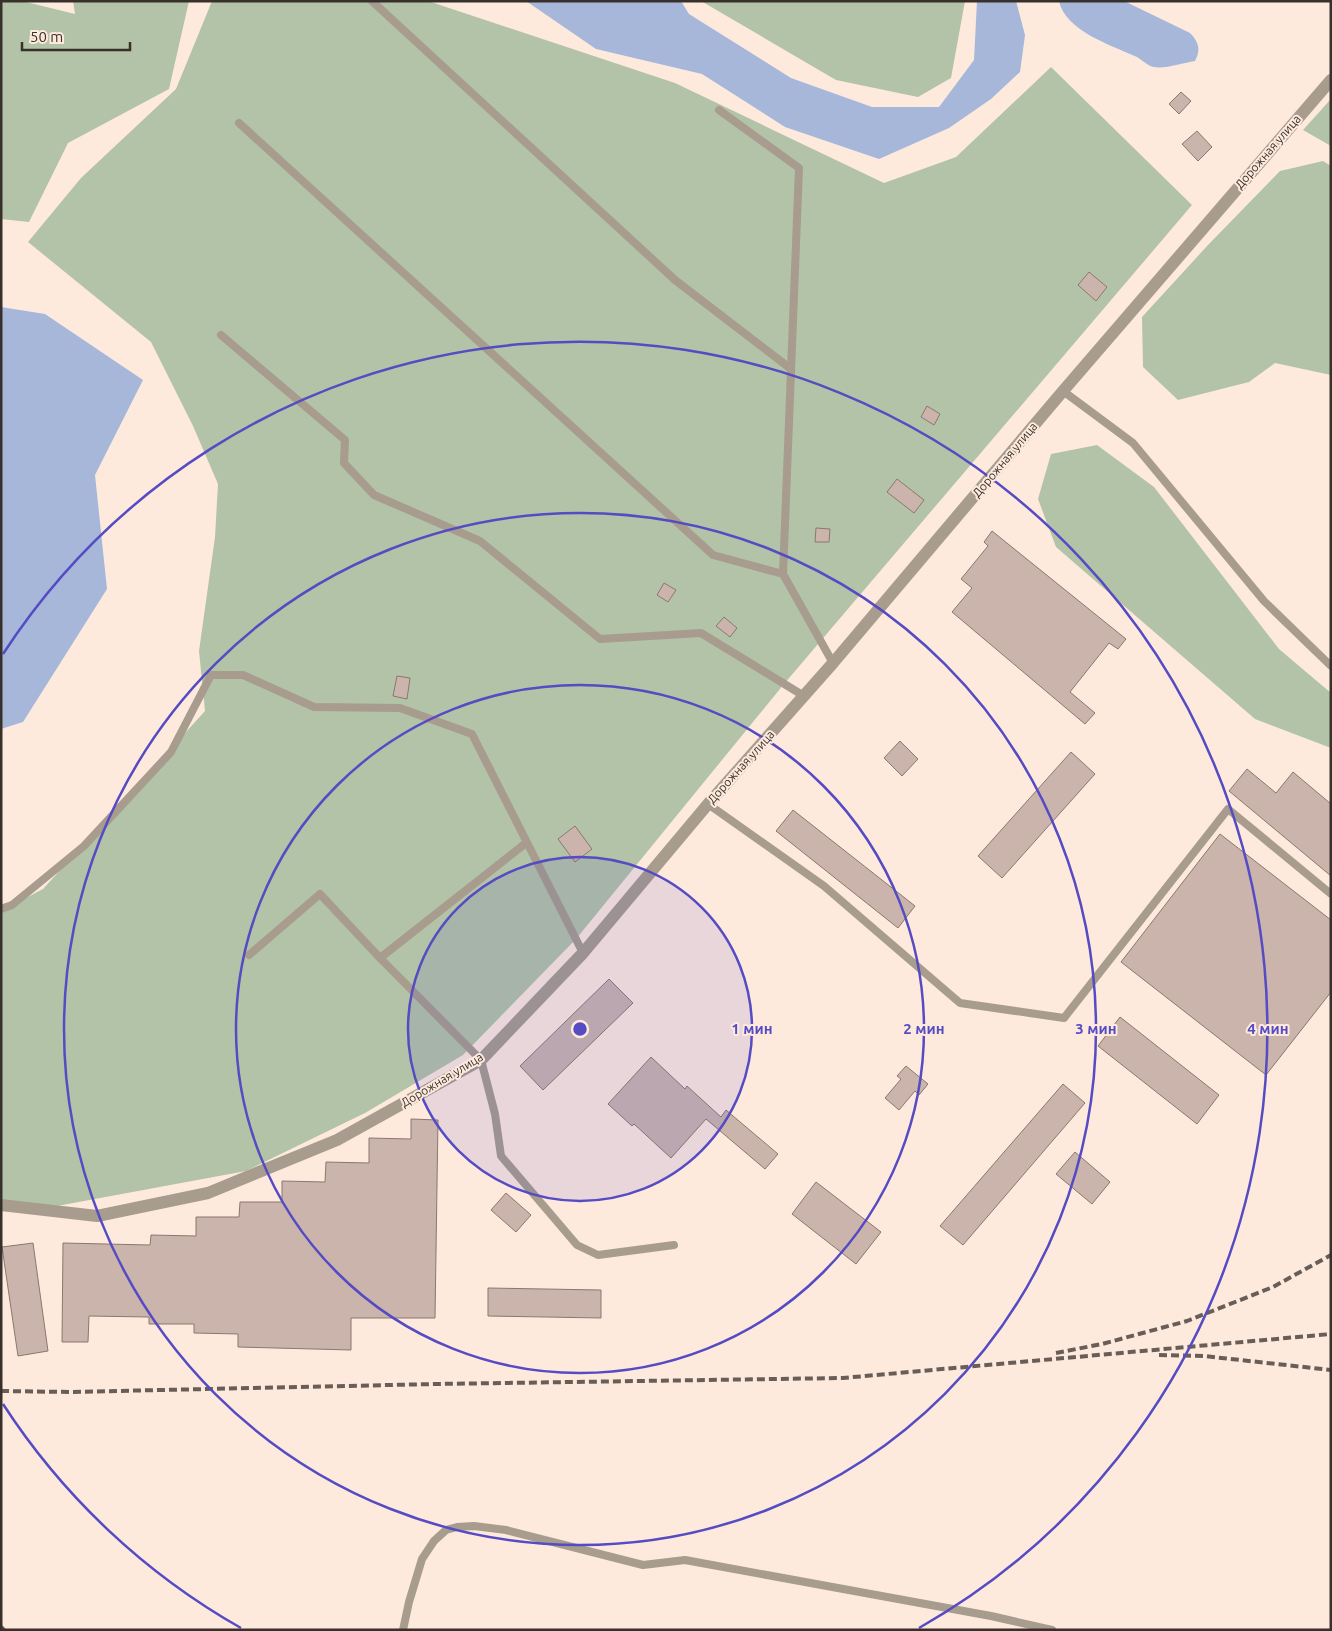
<svg xmlns="http://www.w3.org/2000/svg" width="1332" height="1631" font-family="Ubuntu,sans-serif">
	<rect width="100%" height="100%" fill="#feeadd"/>
	<!-- green -->
	<g fill="#b3c3a7">
		<polygon points="1,1 22,1 75,14 73,1 189,1 169,89 68,143 29,222 1,219"/>
		<polygon points="212,1 428,1 675,83 884,183 956,157 1051,67 1192,205 784,684 576,939 463,1055 365,1113 246,1171 57,1206 1,1200 1,911 43,889 205,711 199,651 215,537 218,484 193,426 151,342 28,242 81,178 176,89"/>
		<polygon points="701,1 965,1 951,78 918,97 836,80"/>
		<polygon points="1331,99 1331,146 1303,130"/>
		<polygon points="1323,161 1331,166 1331,375 1275,363 1249,382 1178,400 1143,367 1142,317 1208,245 1280,171"/>
		<polygon points="1097,445 1154,487 1279,649 1331,693 1331,748 1255,719 1056,547 1038,499 1051,454"/>
	</g>
	<!-- water -->
	<g fill="#a6b7da">
		<polygon points="526,1 681,1 689,14 791,78 872,107 939,107 974,60 977,1 1016,1 1025,35 1020,72 991,99 949,128 879,159 785,127 702,74 596,49"/>
		<path d="M 1059,1 L 1124,1 L 1190,33 C 1199,42 1201,50 1195,61 C 1183,63 1165,69 1154,67 C 1148,66 1142,60 1137,57 C 1113,46 1065,31 1059,1 Z"/>
		<polygon points="1,307 45,314 143,380 95,475 107,589 23,722 1,729"/>
	</g>
	<!-- building -->
	<g fill="#cab4ac" stroke="#8c7770">
		<polygon points="1181,92 1191,101 1179,114 1169,104"/>
		<polygon points="1197,131 1212,147 1198,161 1182,144"/>
		<polygon points="1089,272 1107,287 1096,301 1078,285"/>
		<polygon points="927,406 940,414 934,425 921,417"/>
		<polygon points="897,479 924,500 914,513 887,492"/>
		<polygon points="816,528 830,529 829,542 815,542"/>
		<polygon points="992,531 1126,639 1118,649 1109,643 1070,692 1095,713 1085,724 952,612 972,588 961,579 988,546 984,542"/>
		<polygon points="664,583 676,590 668,602 657,595"/>
		<polygon points="724,617 737,628 730,637 716,626"/>
		<polygon points="397,676 410,678 407,699 393,696"/>
		<polygon points="900,741 918,759 902,776 884,758"/>
		<polygon points="1071,752 1095,774 1002,878 978,856"/>
		<polygon points="1247,769 1276,793 1293,772 1331,804 1331,876 1229,791"/>
		<polygon points="793,810 915,906 898,928 776,831"/>
		<polygon points="575,826 592,849 575,862 558,839"/>
		<polygon points="1220,834 1331,920 1331,992 1266,1075 1121,962"/>
		<polygon points="609,979 633,1003 543,1090 520,1066"/>
		<polygon points="1120,1017 1219,1095 1197,1124 1098,1046"/>
		<polygon points="651,1057 685,1089 687,1086 721,1117 726,1110 778,1154 765,1169 706,1119 671,1158 634,1124 632,1126 608,1104"/>
		<polygon points="906,1066 928,1084 919,1095 915,1091 899,1110 885,1098 901,1079 897,1076"/>
		<polygon points="1063,1084 1085,1103 963,1245 940,1226"/>
		<polygon points="411,1119 438,1120 435,1318 351,1318 351,1350 238,1347 238,1334 194,1333 194,1324 149,1324 149,1317 89,1316 88,1342 62,1342 63,1243 150,1245 151,1235 196,1236 196,1217 239,1217 240,1202 282,1202 282,1181 325,1182 326,1162 369,1163 369,1138 411,1139"/>
		<polygon points="1075,1152 1110,1182 1092,1204 1056,1174"/>
		<polygon points="816,1182 881,1232 856,1264 792,1214"/>
		<polygon points="506,1193 531,1215 516,1232 491,1210"/>
		<polygon points="33,1243 48,1351 18,1356 2,1247"/>
		<polygon points="488,1288 601,1290 601,1318 488,1316"/>
	</g>
	<g fill="none" stroke-linecap="round" stroke-linejoin="round">
		<!-- lane -->
		<g stroke="#a79c8e" stroke-width="8">
			<polyline points="372,1 675,280 791,369"/>
			<polyline points="719,110 799,168 783,574"/>
			<polyline points="239,123 713,555 783,574 833,663"/>
			<polyline points="221,335 345,440 344,463 374,495 480,541 600,639 701,633 804,696"/>
			<polyline points="1063,391 1133,443 1264,601 1331,666"/>
			<polyline points="708,804 824,886 960,1003 1064,1018 1228,809 1331,894"/>
			<polyline points="1,909 12,905 84,846 171,752 211,675 243,675 314,707 400,708 472,734 583,953"/>
			<polyline points="249,955 320,894 380,958 481,1060 495,1114 501,1156 577,1245 598,1255 674,1245"/>
			<polyline points="380,958 526,843"/>
			<polyline points="403,1630 409,1602 422,1559 434,1541 446,1530 457,1527 474,1526 506,1530 643,1565 685,1560 991,1616 1052,1630"/>
		</g>
		<!-- street -->
		<polyline stroke="#a79c8e" stroke-width="12" points="1,1205 97,1216 208,1193 337,1140 481,1060 583,953 708,804 833,663 1063,391 1331,80"/>
		<!-- rail -->
		<g stroke="#685e57" stroke-width="4" stroke-dasharray="8 4" stroke-linecap="butt">
			<polyline points="1056,1353 1102,1344 1187,1321 1273,1287 1331,1255"/>
			<polyline points="1159,1355 1204,1356 1331,1370"/>
			<polyline points="1,1391 70,1392 436,1384 843,1378 1331,1334"/>
			<polyline points="1,1627 4,1630"/>
		</g>
	</g>
	<!-- distance rings -->
	<circle cx="580" cy="1029" r="172" fill="#554bc3" fill-opacity=".12"/>
	<g fill="none" stroke="#554bc3" stroke-width="2.5">
		<circle cx="580" cy="1029" r="172"/>
		<circle cx="580" cy="1029" r="344"/>
		<circle cx="580" cy="1029" r="516"/>
		<path d="M241 1628A688 688 0 0 1 3 1404M3 654A688 688 0 1 1 919 1628"/>
	</g>
	<g text-anchor="middle" stroke-width="4" stroke-linejoin="round" paint-order="stroke">
		<!-- street labels -->
		<g font-size="12" fill="#37302b" stroke="#feeadd">
			<text transform="translate(1268 152) rotate(-49)" y="4">Дорожная улица</text>
			<text transform="translate(1005 460) rotate(-50)" y="4">Дорожная улица</text>
			<text transform="translate(741 767) rotate(-48)" y="4">Дорожная улица</text>
			<text transform="translate(442 1080) rotate(-31)" y="4">Дорожная улица</text>
		</g>
	</g>
	<circle cx="580" cy="1029" r="8" fill="#554bc3" stroke="#feeadd" stroke-width="2.5"/>
	<g font-size="15" text-anchor="middle" font-weight="bold" fill="#554bc3" stroke="#feeadd" stroke-width="4" stroke-linejoin="round" paint-order="stroke">
		<text x="752" y="1034">1 мин</text>
		<text x="924" y="1034">2 мин</text>
		<text x="1096" y="1034">3 мин</text>
		<text x="1268" y="1034">4 мин</text>
	</g>
	<!-- border -->
	<rect width="1332" height="1631" fill="none" stroke="#37302b" stroke-width="5"/>
	<!-- scale -->
	<path d="M22 42v8h108v-8" fill="none" stroke="#37302b" stroke-width="2.5"/>
	<text x="30" y="42" font-size="15" fill="#37302b" stroke="#feeadd" stroke-width="4" paint-order="stroke">50 m</text>
</svg>
